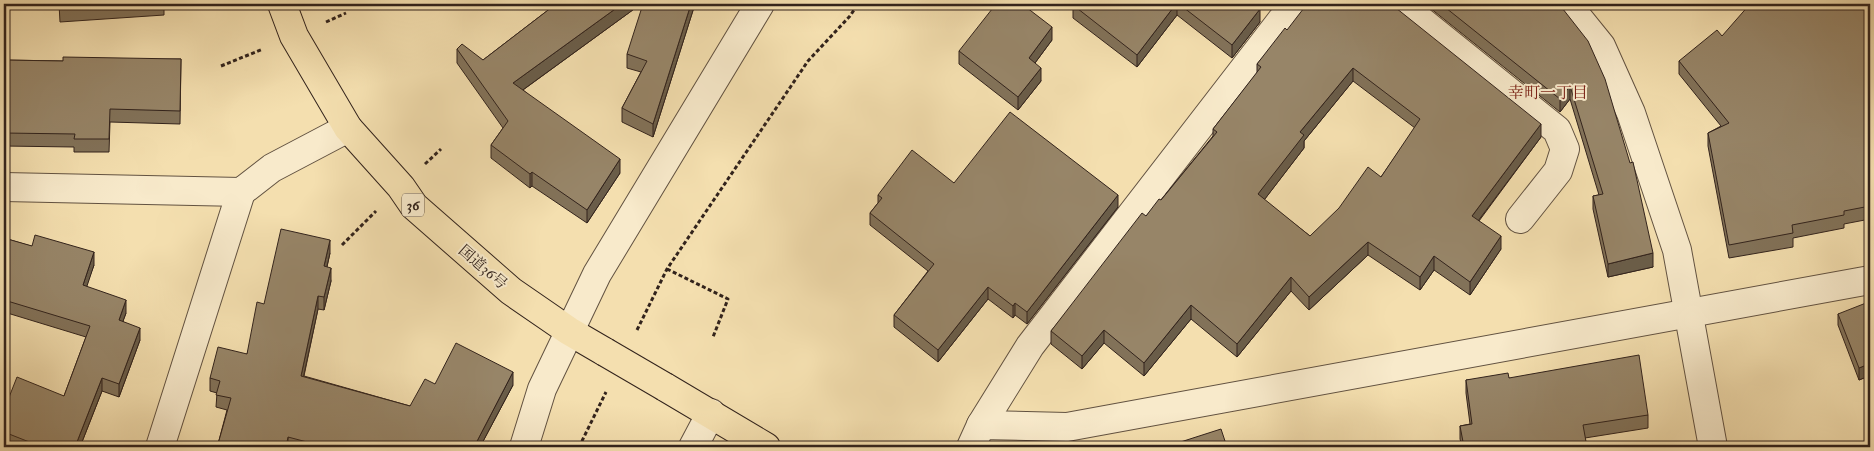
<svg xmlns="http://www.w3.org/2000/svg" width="1874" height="451" font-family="'IM FELL Double Pica','Noto Serif JP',serif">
	<rect width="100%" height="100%" fill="#f4dfaf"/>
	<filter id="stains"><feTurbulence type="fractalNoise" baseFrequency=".004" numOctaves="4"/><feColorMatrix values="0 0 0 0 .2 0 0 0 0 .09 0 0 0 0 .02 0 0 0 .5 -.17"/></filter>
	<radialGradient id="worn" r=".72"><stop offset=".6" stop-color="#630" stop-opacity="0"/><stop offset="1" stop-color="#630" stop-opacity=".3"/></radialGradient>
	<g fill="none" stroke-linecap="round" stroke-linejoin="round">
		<defs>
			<g id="minor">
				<polyline points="1400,4 1557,130 1565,149 1558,171 1520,219"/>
				<polyline points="1567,4 1601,46 1631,113 1677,250 1713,447"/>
				<polyline points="4,187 241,192 272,168 348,128"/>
				<polyline points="981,425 1030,346 1294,4"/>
				<polyline points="160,447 241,192"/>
				<polyline points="524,447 542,389 597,274 760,4"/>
				<polyline points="693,447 711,413"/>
				<polyline points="971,447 981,425 1067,427 1870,280"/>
			</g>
			<g id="highway">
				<polyline points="282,4 294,36 348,128 401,187 414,206 511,291 569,331 605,352"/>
				<polyline points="665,387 766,447"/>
			</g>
		</defs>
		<!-- minor casing -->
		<use href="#minor" stroke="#625241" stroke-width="30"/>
		<!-- highway casing -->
		<use href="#highway" stroke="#32231c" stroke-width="30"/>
		<!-- path -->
		<g stroke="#32231c" stroke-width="3" stroke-dasharray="4 2.5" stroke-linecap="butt">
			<polyline points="326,22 346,13"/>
			<polyline points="221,66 263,49"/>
			<polyline points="425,164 441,149"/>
			<polyline points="342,245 376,211"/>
			<polyline points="667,269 728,299 713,337"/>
			<polyline points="637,330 667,269 808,61 850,16 858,4"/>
			<polyline points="579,447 606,392"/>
		</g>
		<!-- minor -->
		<use href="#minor" stroke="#f8eacb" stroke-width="28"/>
		<!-- highway -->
		<use href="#highway" stroke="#f4dfaf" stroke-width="28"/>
		<defs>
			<polyline id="highway-bridge" points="605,352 665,387"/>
		</defs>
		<!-- highway-bridge casing -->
		<use href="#highway-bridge" stroke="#32231c" stroke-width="30" stroke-linecap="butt"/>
		<!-- highway-bridge -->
		<use href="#highway-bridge" stroke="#f4dfaf" stroke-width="28"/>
	</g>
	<!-- wall -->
	<g fill="#827259" stroke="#32231c" fill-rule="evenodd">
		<polygon points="59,4 164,4 164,15 60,22"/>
		<polygon points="556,4 641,4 523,90 620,173 587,223 532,186 530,188 491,158 491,145 503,128 457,63 457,49 483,60"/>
		<polygon points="695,4 653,137 622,122 622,108 641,72 627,68 627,54"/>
		<polygon points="1075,4 1253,4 1260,22 1232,58 1177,15 1137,67 1073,18 1073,5"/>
		<polygon points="1425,4 1559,4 1653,267 1608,277 1593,209 1593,196 1599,195 1570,99 1560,112"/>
		<polygon points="1870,4 1870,219 1844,224 1844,228 1793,238 1793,247 1729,258 1708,146 1708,133 1721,126 1679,74 1679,61"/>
		<path d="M 1287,30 L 1541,137 L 1479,221 L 1501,249 L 1470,295 L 1434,270 L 1420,290 L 1368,255 L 1309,310 L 1291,291 L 1237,357 L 1191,319 L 1144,376 L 1104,343 L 1082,369 L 1051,344 L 1051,331 L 1146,216 L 1161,200 L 1213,136 L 1213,129 L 1257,73 L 1257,64 ZM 1353,81 L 1415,128 L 1381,177 L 1310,236 L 1264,200 L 1304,148 L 1304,141 Z"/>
		<polygon points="1052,40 1035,63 1041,81 1018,110 959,64 959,51"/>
		<polygon points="181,59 180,124 110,122 109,152 74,152 74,147 4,146 4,60 63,61"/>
		<polygon points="954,183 1118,207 1027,324 1015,315 1013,318 988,299 938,362 894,327 894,315 928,271 870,225 870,213 878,203 878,195"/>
		<polygon points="4,238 94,265 86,286 126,313 123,321 140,340 119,397 102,391 80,447 11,447 4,444 4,410 64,396 86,337 4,312"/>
		<polygon points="330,253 327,267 331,281 324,310 318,309 304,376 410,406 435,384 513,385 480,447 218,447 218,444 227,410 216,407 217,393 210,391 210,378 247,354 264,304"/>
		<polygon points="1838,314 1870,314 1870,382 1869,376 1859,380 1838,325"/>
		<polygon points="1509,378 1648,415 1648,428 1585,438 1587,447 1462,447 1460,439 1460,426 1470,424 1466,393 1466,380"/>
	</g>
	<!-- shaded-wall -->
	<g fill="#6a5d49" stroke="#32231c">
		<polygon points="622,4 641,4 513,97 513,83"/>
		<polygon points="691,4 695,4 653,137 653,124"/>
		<polygon points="1176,4 1177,4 1177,15 1137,67 1137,55"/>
		<polygon points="1260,9 1260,22 1232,58 1232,45"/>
		<polygon points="1052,27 1052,40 1029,71 1029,58"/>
		<polygon points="1041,68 1041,81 1018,110 1018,97"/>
		<polygon points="1353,68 1353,81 1304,141 1304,148 1258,208 1258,194 1300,132"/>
		<polygon points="1570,86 1570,99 1560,112 1560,99"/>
		<polygon points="1541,124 1541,137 1472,229 1472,216"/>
		<polygon points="620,159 620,173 587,223 587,210"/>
		<polygon points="532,172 532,186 530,188 530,174"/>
		<polygon points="1118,195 1118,207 1027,324 1027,312"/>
		<polygon points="1501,236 1501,249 1470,295 1470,282"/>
		<polygon points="330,240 330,253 324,279 324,266"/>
		<polygon points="1368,242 1368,255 1309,310 1309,297"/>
		<polygon points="94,252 94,265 83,298 83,285"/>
		<polygon points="1653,253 1653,267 1608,277 1608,264"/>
		<polygon points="1434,256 1434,270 1420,290 1420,277"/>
		<polygon points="331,268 331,281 324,310 324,297"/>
		<polygon points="1291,277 1291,291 1237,357 1237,344"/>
		<polygon points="988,287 988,299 938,362 938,350"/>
		<polygon points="318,296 318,309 301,388 301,376"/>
		<polygon points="126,300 126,313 119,332 119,320"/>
		<polygon points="1015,303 1015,315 1013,318 1013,306"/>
		<polygon points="1191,305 1191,319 1144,376 1144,363"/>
		<polygon points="140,328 140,340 119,397 119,384"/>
		<polygon points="1104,330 1104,343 1082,369 1082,356"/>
		<polygon points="1869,364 1869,376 1859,380 1859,368"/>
		<polygon points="513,372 513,385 480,447 474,447"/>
		<polygon points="102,378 102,391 80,447 75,447"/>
		<polygon points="288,437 288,447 286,447"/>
	</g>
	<!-- building -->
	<g fill="#978568" stroke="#32231c" fill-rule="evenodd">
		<polygon points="60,4 141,4 60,9"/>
		<polygon points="556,4 622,4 513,83 620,159 587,210 532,172 530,174 491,145 508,121 457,49 462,44 483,60"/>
		<polygon points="643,4 691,4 653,124 622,108 647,61 627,54"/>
		<polygon points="996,4 1022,4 1052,27 1029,58 1041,68 1018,97 959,51"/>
		<polygon points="1075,4 1176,4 1137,55 1073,5"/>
		<polygon points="1179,4 1253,4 1260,9 1232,45"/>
		<path d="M 1307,4 L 1391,4 L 1541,124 L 1472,216 L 1501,236 L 1470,282 L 1434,256 L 1420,277 L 1368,242 L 1309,297 L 1291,277 L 1237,344 L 1191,305 L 1144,363 L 1104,330 L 1082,356 L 1051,331 L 1142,213 L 1146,216 L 1159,199 L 1161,200 L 1217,132 L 1213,129 L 1261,67 L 1257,64 L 1285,28 L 1287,30 ZM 1353,68 L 1420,119 L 1381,177 L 1368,167 L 1339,208 L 1310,236 L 1258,194 L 1304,135 L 1300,132 Z"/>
		<polygon points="1441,4 1559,4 1588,41 1605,79 1630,163 1633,162 1653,253 1608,264 1593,196 1603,194 1570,86 1560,99"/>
		<polygon points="1750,4 1870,4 1870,206 1844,211 1844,215 1792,225 1793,233 1729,245 1708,133 1729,123 1679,61 1717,30 1722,36"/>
		<polygon points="63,57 181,59 180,111 110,109 109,139 74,139 75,134 4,133 4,60 63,61"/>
		<polygon points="1010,112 1118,195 1027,312 1015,303 1013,306 988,287 938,350 894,315 934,264 870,213 882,198 878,195 912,150 954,183"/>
		<polygon points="281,229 330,240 324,266 331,268 324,297 318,296 301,376 410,406 425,379 435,384 456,343 513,372 474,447 326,447 288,437 286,447 229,447 218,444 231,398 216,395 220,381 210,378 218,347 247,354 257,302 264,304"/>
		<polygon points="35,235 94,252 83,285 126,300 119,320 140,328 119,384 102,378 75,447 42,447 4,432 4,410 17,377 64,396 90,326 4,300 4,238 32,246"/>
		<polygon points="1866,303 1870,314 1870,371 1869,364 1859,368 1838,314"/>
		<polygon points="1639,355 1648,415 1583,425 1587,447 1464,447 1460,426 1472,424 1466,380 1508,373 1509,378"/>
		<polygon points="1221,429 1227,447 1165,447"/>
	</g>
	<g text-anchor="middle" stroke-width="4" stroke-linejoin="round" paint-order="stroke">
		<!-- shield labels -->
		<rect fill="#f8eacb" stroke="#6d5f50" stroke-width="1" x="402" y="193.5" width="22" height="23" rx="4"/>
		<g font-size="14" font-weight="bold" fill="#32231c">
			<text x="413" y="210">36</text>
		</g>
		<!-- street labels -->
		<g font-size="15" fill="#32231c" stroke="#f8eacb">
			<text transform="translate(483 267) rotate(41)" y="5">国道36号</text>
		</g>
		<!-- neighbourhood labels -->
		<g font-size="16" fill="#7a1f14" stroke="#f8eacb">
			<text x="1548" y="98">幸町一丁目</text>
		</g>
	</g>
	<!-- margin -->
	<rect width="1874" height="451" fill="none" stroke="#f4dfaf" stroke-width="20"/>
	<rect x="5" y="5" width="1864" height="441" fill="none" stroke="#32231c" stroke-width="2.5"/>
	<rect x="10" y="10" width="1854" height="431" fill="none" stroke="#32231c"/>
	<rect width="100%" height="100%" filter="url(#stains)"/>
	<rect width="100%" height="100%" fill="url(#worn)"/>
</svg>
